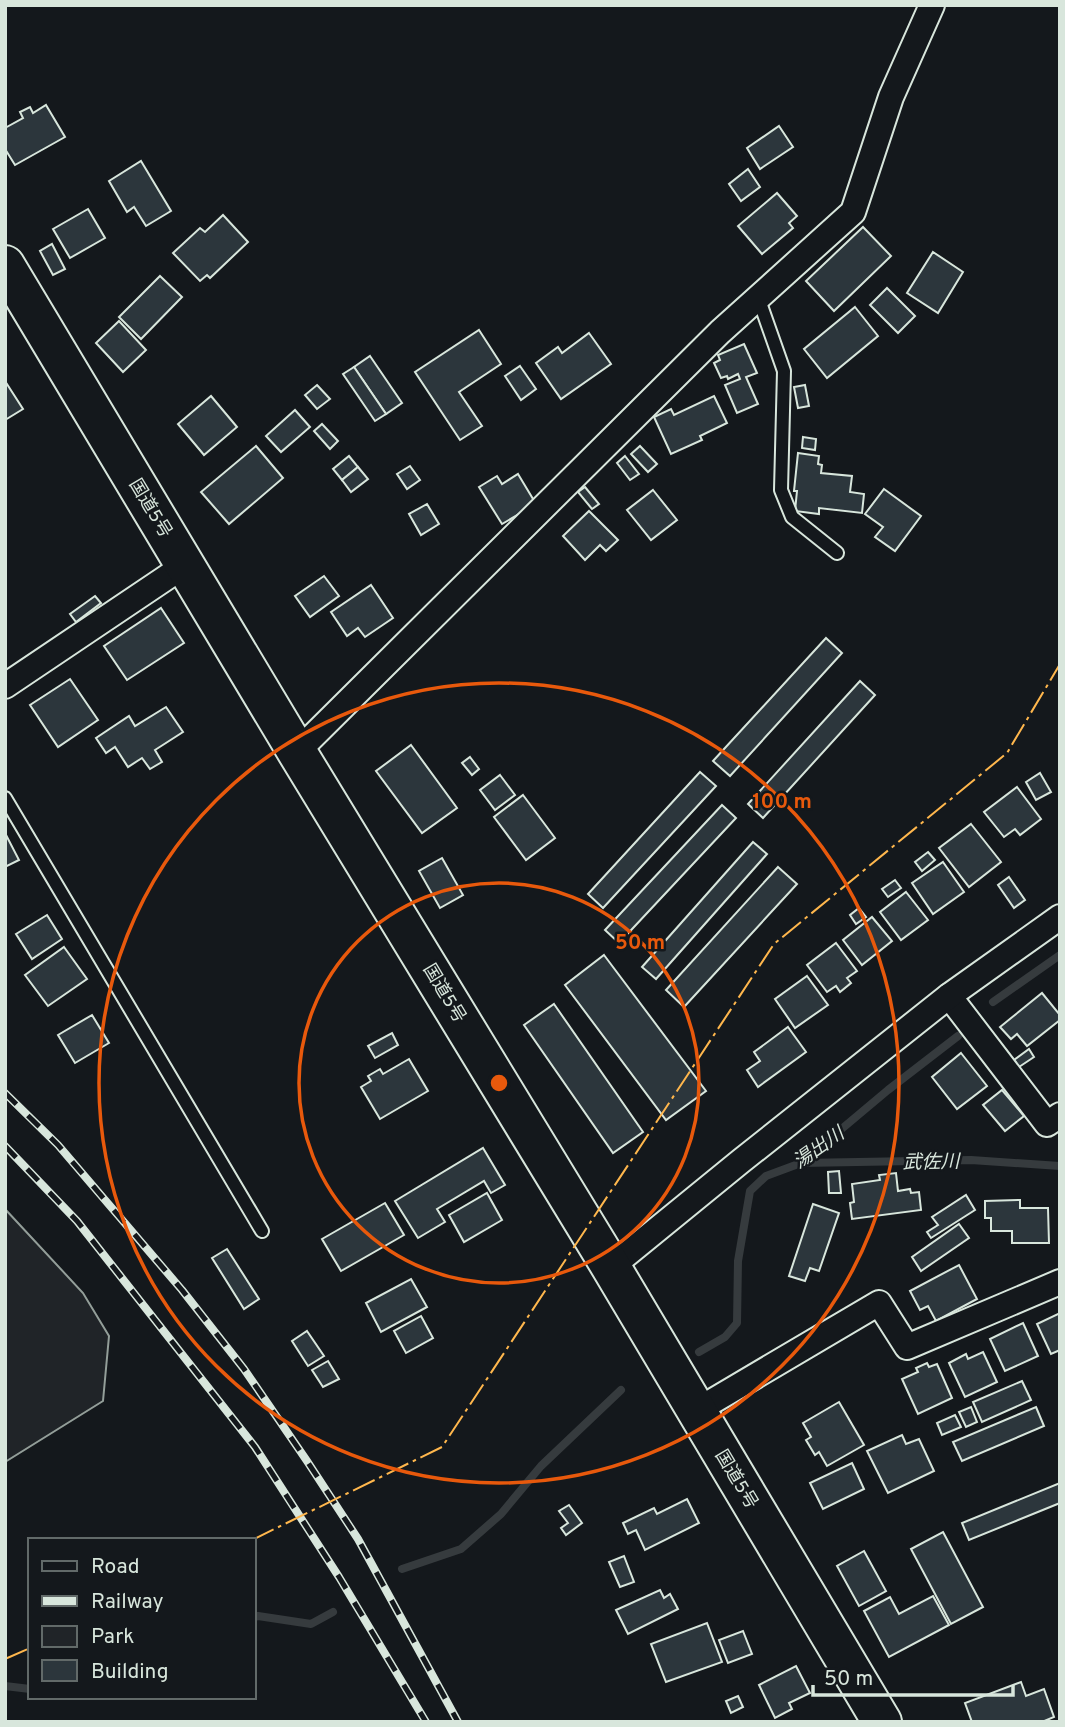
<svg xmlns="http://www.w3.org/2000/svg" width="1065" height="1727" font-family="Overpass,'Noto Sans JP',sans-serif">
	<rect width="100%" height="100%" fill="#14181c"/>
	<!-- green -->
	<polygon fill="#202428" stroke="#939e99" stroke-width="2" points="5,1209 83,1293 109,1336 103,1401 5,1462"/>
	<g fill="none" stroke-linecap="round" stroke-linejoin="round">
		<!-- stream -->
		<g stroke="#363b3e" stroke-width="8">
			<polyline points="993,1002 1060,955"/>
			<polyline points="801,1163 971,1160 1060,1166"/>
			<polyline points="699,1352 725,1337 737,1323 738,1261 750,1191 766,1176 801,1163 888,1090 958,1036"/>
			<polyline points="402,1569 461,1549 501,1514 541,1466 621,1390"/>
			<polyline points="254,1617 258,1616 311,1624 333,1612"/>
			<polyline points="5,1686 30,1689"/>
		</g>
	</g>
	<!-- building -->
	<g fill="#2c363c" stroke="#d8e6dc" stroke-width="2">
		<polygon points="46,105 65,137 15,165 5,149 5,128 23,118 20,112 30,107 33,113"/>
		<polygon points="779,126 793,147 760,169 747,148"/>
		<polygon points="141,161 171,211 146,226 134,207 127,212 109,181"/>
		<polygon points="748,169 760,187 741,201 729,184"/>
		<polygon points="777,193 797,216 789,223 793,228 762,254 738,226"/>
		<polygon points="88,209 105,238 70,258 53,229"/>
		<polygon points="223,215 248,242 210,278 207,275 200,281 173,253 200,228 205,232"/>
		<polygon points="863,227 891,256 834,311 806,281"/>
		<polygon points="52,244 65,269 53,275 40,251"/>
		<polygon points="933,252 963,272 938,313 907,293"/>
		<polygon points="160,276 182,297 141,339 119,317"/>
		<polygon points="887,288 915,316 898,333 870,305"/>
		<polygon points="855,307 878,336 827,378 804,349"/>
		<polygon points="119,321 146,350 123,372 96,343"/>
		<polygon points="479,330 501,364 459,392 482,426 460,440 415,372"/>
		<polygon points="589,333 611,364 561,399 536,363 558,347 562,353"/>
		<polygon points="744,344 757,373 746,377 758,404 737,413 725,385 740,379 738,374 728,379 727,376 721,378 714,363 720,360 718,355"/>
		<polygon points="370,356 402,403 386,414 354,367"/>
		<polygon points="520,366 536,389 521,400 505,376"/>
		<polygon points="354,367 386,414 375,421 343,374"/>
		<polygon points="5,381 23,409 5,420"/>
		<polygon points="317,385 330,399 317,409 305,395"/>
		<polygon points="805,385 809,406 798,408 794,387"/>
		<polygon points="211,396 237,427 204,455 178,424"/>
		<polygon points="714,396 727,423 700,436 702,440 671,454 654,417 671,409 674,415"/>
		<polygon points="295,410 310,427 281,452 266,436"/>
		<polygon points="322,424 338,441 330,449 314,431"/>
		<polygon points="803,437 816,439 815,450 802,448"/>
		<polygon points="256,446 283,478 229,524 201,492"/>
		<polygon points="640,446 657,464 648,472 631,454"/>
		<polygon points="798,453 819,456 818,464 822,465 821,473 852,476 850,492 864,494 862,513 819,508 819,514 795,511 797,491 794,491"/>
		<polygon points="349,456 358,467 342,480 333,469"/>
		<polygon points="625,456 639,474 630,480 617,463"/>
		<polygon points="410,466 420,480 407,489 397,474"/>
		<polygon points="358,467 368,479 351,492 342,480"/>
		<polygon points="518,474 536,504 502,524 479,487 497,476 502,484"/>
		<polygon points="585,487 599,504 592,509 578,492"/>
		<polygon points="884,489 921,516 895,551 875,537 883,527 865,514"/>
		<polygon points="653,490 677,520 651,540 627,510"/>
		<polygon points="427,504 439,524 421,535 409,514"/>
		<polygon points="589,511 618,540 606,551 600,545 585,560 563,536"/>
		<polygon points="324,576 339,596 310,617 295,596"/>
		<polygon points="371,585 393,618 365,637 358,628 347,636 331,612"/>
		<polygon points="95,596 101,603 76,622 70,614"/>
		<polygon points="161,608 184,643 127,680 104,646"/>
		<polygon points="826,638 842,653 730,776 713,761"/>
		<polygon points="70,679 98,720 58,747 30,705"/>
		<polygon points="860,681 875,695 763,818 748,804"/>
		<polygon points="166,707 183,732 155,750 162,762 150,769 142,758 128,767 115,747 106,753 96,738 129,716 135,726"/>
		<polygon points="411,745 457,808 422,833 376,771"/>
		<polygon points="470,757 479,769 472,775 462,763"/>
		<polygon points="700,772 716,786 603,908 588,894"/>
		<polygon points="1040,773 1051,792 1036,800 1026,782"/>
		<polygon points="500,775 515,795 495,810 480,790"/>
		<polygon points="1017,787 1041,819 1020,835 1015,829 1004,837 984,812"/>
		<polygon points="523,795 555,838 526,860 494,817"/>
		<polygon points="722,805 736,818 619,943 605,930"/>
		<polygon points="971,824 1001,862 969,887 939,848"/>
		<polygon points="5,833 19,860 5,867"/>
		<polygon points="753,842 767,854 656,979 642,967"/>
		<polygon points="928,852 935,860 922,871 915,862"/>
		<polygon points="442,858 463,895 440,908 419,871"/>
		<polygon points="943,862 964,892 933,914 912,883"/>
		<polygon points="778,867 797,884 684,1007 666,990"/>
		<polygon points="1009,877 1025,900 1014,908 998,885"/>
		<polygon points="895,880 901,888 888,897 882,889"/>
		<polygon points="906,892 928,920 901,940 880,912"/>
		<polygon points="859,908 866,917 856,924 850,915"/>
		<polygon points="47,915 62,939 32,959 16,934"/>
		<polygon points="872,917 892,941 862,965 843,940"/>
		<polygon points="836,943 857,971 847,978 851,983 840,992 836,986 827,992 807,965"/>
		<polygon points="64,947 87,979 48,1006 25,975"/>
		<polygon points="604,955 706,1091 666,1120 565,985"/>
		<polygon points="807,976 828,1005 795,1028 775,999"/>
		<polygon points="1042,993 1060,1015 1060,1020 1027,1046 1017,1034 1011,1039 1000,1027"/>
		<polygon points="554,1004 643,1132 613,1153 524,1025"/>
		<polygon points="92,1015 109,1043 75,1063 58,1035"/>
		<polygon points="788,1027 806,1052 758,1087 747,1070 760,1061 754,1052"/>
		<polygon points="392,1033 398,1045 375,1058 368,1046"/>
		<polygon points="1029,1049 1034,1057 1019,1067 1014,1060"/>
		<polygon points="961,1053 987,1086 957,1109 932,1077"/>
		<polygon points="409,1059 428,1091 380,1119 361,1087 371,1081 368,1076 380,1069 383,1074"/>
		<polygon points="1002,1090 1024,1116 1005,1131 983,1105"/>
		<polygon points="483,1148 505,1185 491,1193 484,1181 437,1209 445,1222 418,1238 395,1201"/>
		<polygon points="839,1171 841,1193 829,1193 828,1172"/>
		<polygon points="896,1173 898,1191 910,1189 911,1193 919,1192 921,1210 852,1219 850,1203 854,1202 852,1184 880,1180 879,1175"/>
		<polygon points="487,1193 502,1220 464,1242 449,1215"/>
		<polygon points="966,1195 975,1210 931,1238 927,1232 938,1225 932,1217"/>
		<polygon points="1020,1200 1020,1208 1048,1208 1049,1243 1012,1243 1012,1231 991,1231 991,1218 985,1218 985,1201"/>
		<polygon points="385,1203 404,1235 341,1271 322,1239"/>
		<polygon points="813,1204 839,1213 819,1271 810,1268 805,1281 789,1276"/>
		<polygon points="959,1224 969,1238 921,1271 912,1257"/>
		<polygon points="227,1249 259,1299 244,1309 212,1258"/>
		<polygon points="959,1265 977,1299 936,1321 928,1306 920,1310 910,1291"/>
		<polygon points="411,1279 427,1307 381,1332 366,1303"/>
		<polygon points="1060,1313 1060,1350 1051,1354 1037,1324"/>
		<polygon points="421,1316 433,1338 406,1353 394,1331"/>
		<polygon points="1023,1323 1038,1356 1005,1371 990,1339"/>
		<polygon points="307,1331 324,1356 308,1366 292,1341"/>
		<polygon points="983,1352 997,1382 965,1397 949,1363 966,1354 968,1359"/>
		<polygon points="328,1361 339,1379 323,1387 312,1370"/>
		<polygon points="927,1363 929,1367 937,1364 952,1398 918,1414 902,1379 918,1372 916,1368"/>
		<polygon points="1022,1381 1031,1400 982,1422 973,1402"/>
		<polygon points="839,1402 864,1445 827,1466 819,1452 815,1455 806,1440 811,1437 803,1423"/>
		<polygon points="971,1407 977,1422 966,1427 959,1412"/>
		<polygon points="1036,1407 1044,1426 962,1461 953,1442"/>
		<polygon points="955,1415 961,1427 942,1435 937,1423"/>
		<polygon points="902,1435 906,1444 919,1439 934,1471 888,1493 867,1451"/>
		<polygon points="852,1463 864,1489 823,1509 810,1483"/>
		<polygon points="1060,1483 1060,1503 969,1540 962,1523"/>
		<polygon points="687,1499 699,1523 645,1550 636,1530 628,1534 623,1523 654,1508 657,1514"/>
		<polygon points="569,1505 582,1523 566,1535 561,1528 568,1523 559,1511"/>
		<polygon points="943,1532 983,1607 951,1624 911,1549"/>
		<polygon points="864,1551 886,1591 859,1606 837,1566"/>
		<polygon points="624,1556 634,1582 620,1587 609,1562"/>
		<polygon points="660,1590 664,1598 670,1594 678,1609 628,1634 616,1610"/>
		<polygon points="933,1596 949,1625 889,1657 864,1611 890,1597 899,1614"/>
		<polygon points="707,1623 722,1662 666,1682 651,1644"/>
		<polygon points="743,1631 752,1654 728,1663 719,1640"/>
		<polygon points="796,1666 810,1693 789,1703 792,1709 775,1718 759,1685"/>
		<polygon points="1021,1682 1026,1696 1044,1689 1054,1717 1042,1722 972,1722 965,1703"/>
		<polygon points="738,1696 743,1707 731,1713 726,1701"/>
	</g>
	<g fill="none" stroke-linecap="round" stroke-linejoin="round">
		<defs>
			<g id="lane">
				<polyline points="758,297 784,371 781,490 792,517 837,553"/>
				<polyline points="5,798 262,1231"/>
			</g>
			<g id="street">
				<polyline points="5,686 185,565"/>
				<polyline points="297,752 720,332 853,212 891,97 932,5"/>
				<polyline points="949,996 1047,1124 1060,1115"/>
				<polyline points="611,1267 741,1161 949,996 1060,917"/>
				<polyline points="696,1411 879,1303 907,1347 1060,1282"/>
			</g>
			<polyline id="highway" points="5,265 297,752 611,1267 882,1722"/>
		</defs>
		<!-- lane casing -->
		<use href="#lane" stroke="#d8e6dc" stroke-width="16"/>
		<!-- street casing -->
		<use href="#street" stroke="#d8e6dc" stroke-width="28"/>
		<!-- highway casing -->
		<use href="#highway" stroke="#d8e6dc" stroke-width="42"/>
		<!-- lane -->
		<use href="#lane" stroke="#14181c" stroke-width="12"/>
		<!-- street -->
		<use href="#street" stroke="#14181c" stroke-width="24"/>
		<!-- highway -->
		<use href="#highway" stroke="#14181c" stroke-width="38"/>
		<defs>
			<g id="rail">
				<polyline points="5,1093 58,1145 182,1290 244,1369 307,1461 358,1539 458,1722"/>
				<polyline points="5,1146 77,1221 255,1447 339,1577 426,1722"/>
			</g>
		</defs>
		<!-- rail casing -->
		<use href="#rail" stroke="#d8e6dc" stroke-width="8"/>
		<!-- rail -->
		<use href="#rail" stroke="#14181c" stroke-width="5" stroke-dasharray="16" stroke-linecap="butt"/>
		<!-- power -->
		<g stroke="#ffb74d" stroke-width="2" stroke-dasharray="24 5 3.5 5" stroke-linecap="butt">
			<polyline points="252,1540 442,1447 774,944 1007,753 1060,664"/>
			<polyline points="5,1659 30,1648"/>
		</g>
	</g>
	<!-- distance rings -->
	<g fill="none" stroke="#e8590c" stroke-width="3.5">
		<circle cx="499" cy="1083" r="200"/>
		<circle cx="499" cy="1083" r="400"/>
	</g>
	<g text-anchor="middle" stroke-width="5" stroke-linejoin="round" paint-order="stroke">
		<!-- street labels -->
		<g font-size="18" fill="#d8e6dc" stroke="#14181c">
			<text transform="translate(151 508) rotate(59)" y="6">国道5号</text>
			<text transform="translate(445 993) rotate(59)" y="6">国道5号</text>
			<text transform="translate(737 1479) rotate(59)" y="6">国道5号</text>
		</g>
		<!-- water labels -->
		<g font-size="19" font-style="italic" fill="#d8e6dc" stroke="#14181c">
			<text transform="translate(818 1147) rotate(-35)" y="7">湯出川</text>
			<text transform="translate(931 1161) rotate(-1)" y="7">武佐川</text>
		</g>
	</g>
	<circle cx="499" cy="1083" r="10" fill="#e8590c" stroke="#14181c" stroke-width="3.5"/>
	<g font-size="21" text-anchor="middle" font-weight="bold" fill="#e8590c" stroke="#14181c" stroke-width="5" stroke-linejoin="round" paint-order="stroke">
		<text x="782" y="808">100 m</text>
		<text x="640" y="949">50 m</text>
	</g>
	<!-- border -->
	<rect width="1065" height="1727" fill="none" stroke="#d8e6dc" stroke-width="14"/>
	<!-- legend -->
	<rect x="28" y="1538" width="228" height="161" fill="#14181c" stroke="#626a69" stroke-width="2"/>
	<rect x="42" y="1561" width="35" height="10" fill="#14181c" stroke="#626a69" stroke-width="2"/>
	<text x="91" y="1573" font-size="21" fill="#d8e6dc">Road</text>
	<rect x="42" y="1596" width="35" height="10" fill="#d8e6dc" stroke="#626a69" stroke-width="2"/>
	<text x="91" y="1608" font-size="21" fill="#d8e6dc">Railway</text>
	<rect x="42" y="1626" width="35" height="21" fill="#202428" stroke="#626a69" stroke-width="2"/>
	<text x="91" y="1643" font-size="21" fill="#d8e6dc">Park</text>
	<rect x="42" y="1660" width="35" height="21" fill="#2c363c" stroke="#626a69" stroke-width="2"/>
	<text x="91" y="1678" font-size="21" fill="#d8e6dc">Building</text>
	<!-- scale -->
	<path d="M813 1685v10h200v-10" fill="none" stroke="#d8e6dc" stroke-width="3.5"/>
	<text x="824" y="1685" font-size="21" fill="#d8e6dc" stroke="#14181c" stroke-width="5" paint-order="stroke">50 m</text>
</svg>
